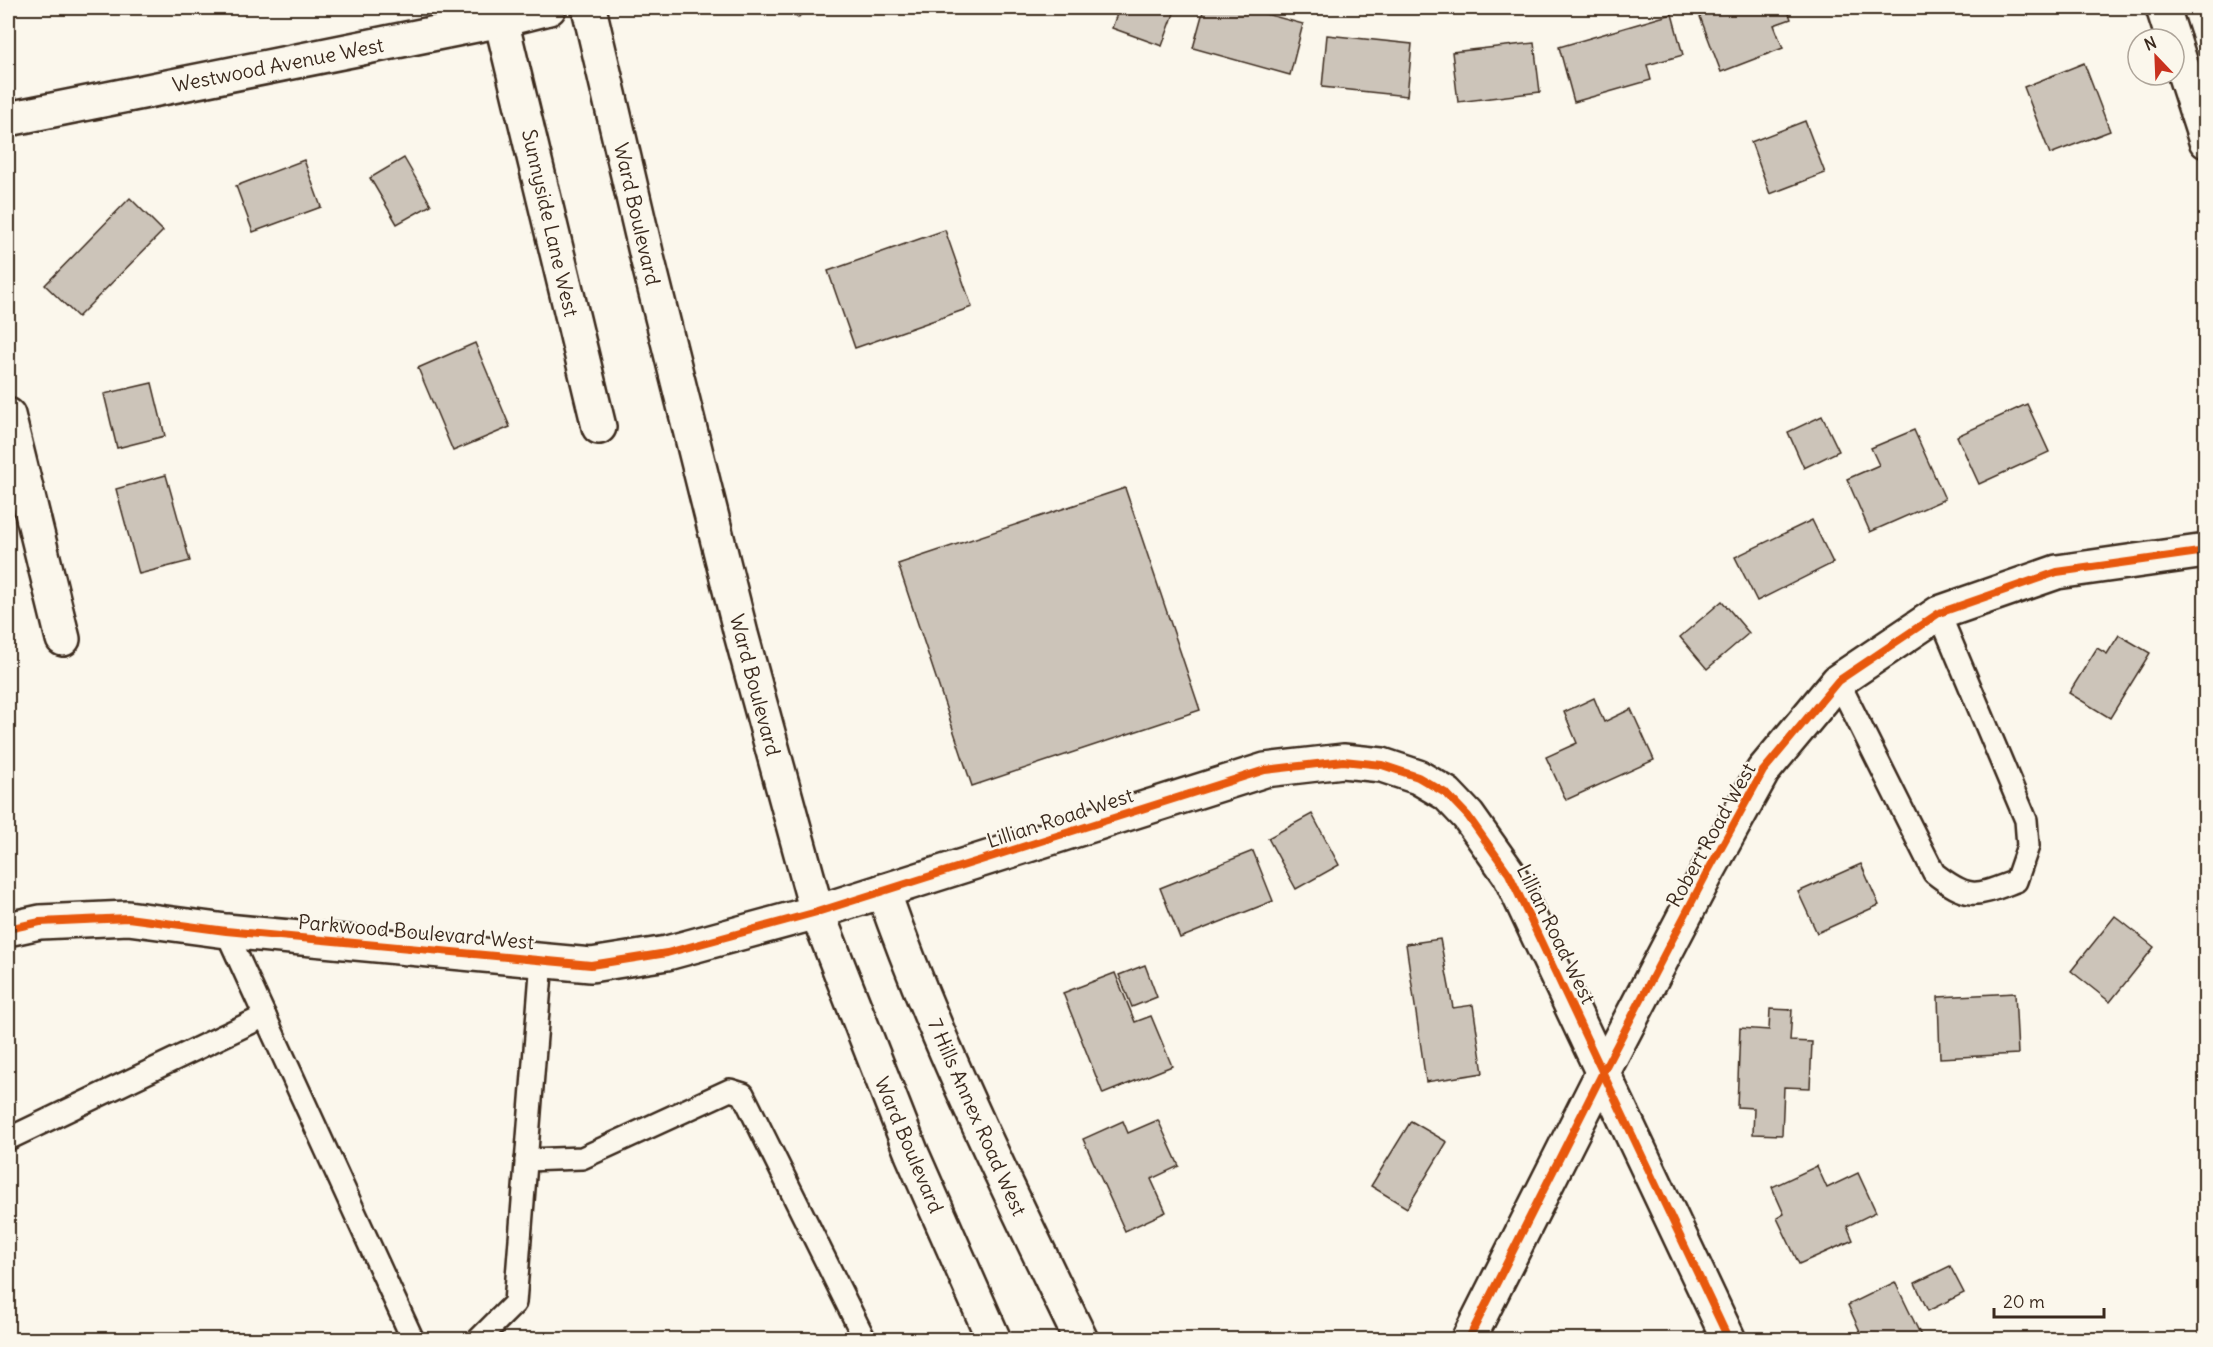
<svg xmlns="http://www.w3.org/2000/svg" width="2213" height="1347" font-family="Delius,sans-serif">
	<rect width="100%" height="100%" fill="#fbf7ec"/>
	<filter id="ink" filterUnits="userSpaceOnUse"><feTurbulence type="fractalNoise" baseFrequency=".0167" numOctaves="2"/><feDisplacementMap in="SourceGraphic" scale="12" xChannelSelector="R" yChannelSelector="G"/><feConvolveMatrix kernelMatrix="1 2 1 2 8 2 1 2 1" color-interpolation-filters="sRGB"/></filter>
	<g filter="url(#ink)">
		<!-- building -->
		<g fill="#ccc4b9" stroke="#3b2a1e" stroke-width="1.5">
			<polygon points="783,8 806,8 798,18"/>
			<polygon points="1119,8 1176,8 1162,46 1112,28"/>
			<polygon points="1204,8 1243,8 1303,24 1290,75 1193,48"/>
			<polygon points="1717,8 1787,8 1791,19 1774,25 1783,48 1721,72 1699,14"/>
			<polygon points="1672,14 1683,55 1647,65 1651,80 1574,102 1559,47"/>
			<polygon points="1327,35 1412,44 1407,96 1322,87"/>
			<polygon points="1534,43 1540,92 1458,102 1452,52"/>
			<polygon points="2084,63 2110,131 2050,154 2024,87"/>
			<polygon points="1805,121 1825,173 1770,194 1751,142"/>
			<polygon points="404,158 431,205 397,224 370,178"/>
			<polygon points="304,160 321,207 253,232 236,186"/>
			<polygon points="130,198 163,231 78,317 45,285"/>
			<polygon points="945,230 972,307 855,348 828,271"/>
			<polygon points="475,343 510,427 453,451 418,368"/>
			<polygon points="152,383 165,436 117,448 104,394"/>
			<polygon points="2027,404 2049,452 1979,484 1957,436"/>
			<polygon points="1822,416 1839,451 1804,468 1788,432"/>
			<polygon points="1914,430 1945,499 1870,532 1847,479 1879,465 1871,448"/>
			<polygon points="166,475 190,561 139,574 116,489"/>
			<polygon points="1125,488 1200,710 972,786 898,564"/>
			<polygon points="1812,520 1833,563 1757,601 1735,557"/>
			<polygon points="1722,601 1749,633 1707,669 1680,637"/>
			<polygon points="2119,635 2150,653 2110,718 2069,693 2097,648 2107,654"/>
			<polygon points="1594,698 1604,722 1631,709 1654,760 1566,800 1546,757 1577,743 1564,712"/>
			<polygon points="1312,814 1339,865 1296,889 1268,838"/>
			<polygon points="1253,851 1273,901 1180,938 1160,888"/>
			<polygon points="1861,864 1879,905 1817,933 1798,892"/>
			<polygon points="2115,916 2154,947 2110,1002 2071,971"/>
			<polygon points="1440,939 1453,1008 1473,1005 1483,1073 1426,1082 1406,944"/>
			<polygon points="1145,965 1157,997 1132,1007 1119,975"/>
			<polygon points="1115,973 1135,1022 1151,1016 1172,1066 1103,1094 1063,993"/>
			<polygon points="2015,993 2018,1054 1940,1058 1938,997"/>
			<polygon points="1770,1009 1792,1010 1790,1041 1812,1042 1810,1088 1784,1087 1782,1135 1753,1134 1754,1108 1737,1107 1740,1028 1769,1030"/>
			<polygon points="1158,1120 1179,1166 1151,1179 1166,1212 1125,1231 1083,1139 1123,1121 1128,1133"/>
			<polygon points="1411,1121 1447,1142 1407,1208 1371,1186"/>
			<polygon points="1817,1166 1827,1188 1858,1173 1876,1212 1847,1226 1853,1240 1799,1264 1777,1218 1784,1214 1772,1187"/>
			<polygon points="1950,1266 1964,1293 1928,1311 1915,1283"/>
			<polygon points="1895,1282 1923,1340 1864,1340 1848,1305"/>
		</g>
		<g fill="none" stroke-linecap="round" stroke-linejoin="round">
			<defs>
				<g id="service">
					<path d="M 1838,681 L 1934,873 C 1970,901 1976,896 2016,881 L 2028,846 L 2026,820 L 1939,613"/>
					<polyline points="226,931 413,1340"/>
					<polyline points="8,1139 265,1016"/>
					<polyline points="526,1160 582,1158 730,1090 743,1094 865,1340"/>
					<polyline points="478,1340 515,1303 542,960"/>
				</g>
				<g id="minor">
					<polyline points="2163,8 2173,39"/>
					<polyline points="501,20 599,427"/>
					<polyline points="2174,42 2206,141"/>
					<polyline points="8,119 501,20 549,8"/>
					<polyline points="8,415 63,639"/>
					<path d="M 883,891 C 937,1045 1010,1193 1081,1340"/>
					<polyline points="8,929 40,922 128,918 226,931 591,965 667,953 817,912 1265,770 1343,761 1382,765 1418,777 1447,794 1468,816 1509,874 1729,1340"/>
					<polyline points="1468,1340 1604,1070 1708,871 1763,771 1838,681 1939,613 2057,572 2206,551"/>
				</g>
				<polyline id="primary" points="589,8 648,261 741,634 817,912 912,1154 994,1340"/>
			</defs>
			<!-- service casing -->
			<use href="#service" stroke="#3b2a1e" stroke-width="26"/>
			<!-- minor casing -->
			<use href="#minor" stroke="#3b2a1e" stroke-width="38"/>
			<!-- primary casing -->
			<use href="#primary" stroke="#3b2a1e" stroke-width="38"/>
			<!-- service -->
			<use href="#service" stroke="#fbf7ec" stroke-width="21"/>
			<!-- minor -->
			<use href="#minor" stroke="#fbf7ec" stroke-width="33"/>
			<!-- primary -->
			<use href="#primary" stroke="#fbf7ec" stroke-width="33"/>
			<defs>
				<g id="cycleway">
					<polyline points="8,929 40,922 128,918 226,931 591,965 667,953 817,912 1265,770 1343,761 1382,765 1418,777 1447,794 1468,816 1509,874 1729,1340"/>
					<polyline points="1468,1340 1604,1070 1708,871 1763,771 1838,681 1939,613 2057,572 2206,551"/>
				</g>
			</defs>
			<!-- cycleway casing -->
			<use href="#cycleway" stroke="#fbf7ec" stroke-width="11"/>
			<!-- cycleway -->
			<use href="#cycleway" stroke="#e8590c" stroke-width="8"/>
		</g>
	</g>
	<g text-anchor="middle" stroke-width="4.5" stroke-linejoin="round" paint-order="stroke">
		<!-- street labels -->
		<g font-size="20" fill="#3b2a1e" stroke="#fbf7ec">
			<text transform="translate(278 65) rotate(-11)" y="7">Westwood Avenue West</text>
			<text transform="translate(637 214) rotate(77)" y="7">Ward Boulevard</text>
			<text transform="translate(550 223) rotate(77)" y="7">Sunnyside Lane West</text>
			<text transform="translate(755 685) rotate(75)" y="7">Ward Boulevard</text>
			<text transform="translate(1060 818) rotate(-18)" y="7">Lillian Road West</text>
			<text transform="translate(1711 835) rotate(-61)" y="7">Robert Road West</text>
			<text transform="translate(416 932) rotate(5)" y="7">Parkwood Boulevard West</text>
			<text transform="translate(1556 934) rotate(64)" y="7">Lillian Road West</text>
			<text transform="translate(977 1117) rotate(66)" y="7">7 Hills Annex Road West</text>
			<text transform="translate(909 1145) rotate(67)" y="7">Ward Boulevard</text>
		</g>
	</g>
	<!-- margin -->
	<rect width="2213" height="1347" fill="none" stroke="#fbf7ec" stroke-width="30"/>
	<rect x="15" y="15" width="2183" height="1317" fill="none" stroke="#3b2a1e" stroke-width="2" filter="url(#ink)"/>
	<!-- north arrow -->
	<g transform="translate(2156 57) rotate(337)"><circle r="28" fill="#fbf7ec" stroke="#aea59a" stroke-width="1.5"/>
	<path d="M0-4.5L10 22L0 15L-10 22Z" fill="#c8321e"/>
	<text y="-9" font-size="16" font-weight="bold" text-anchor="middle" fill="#3b2a1e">N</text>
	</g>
	<!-- scale -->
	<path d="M1994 1308v9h110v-9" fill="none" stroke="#3b2a1e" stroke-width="3"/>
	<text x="2003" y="1308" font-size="18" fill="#3b2a1e" stroke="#fbf7ec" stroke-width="4.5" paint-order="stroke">20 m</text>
</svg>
